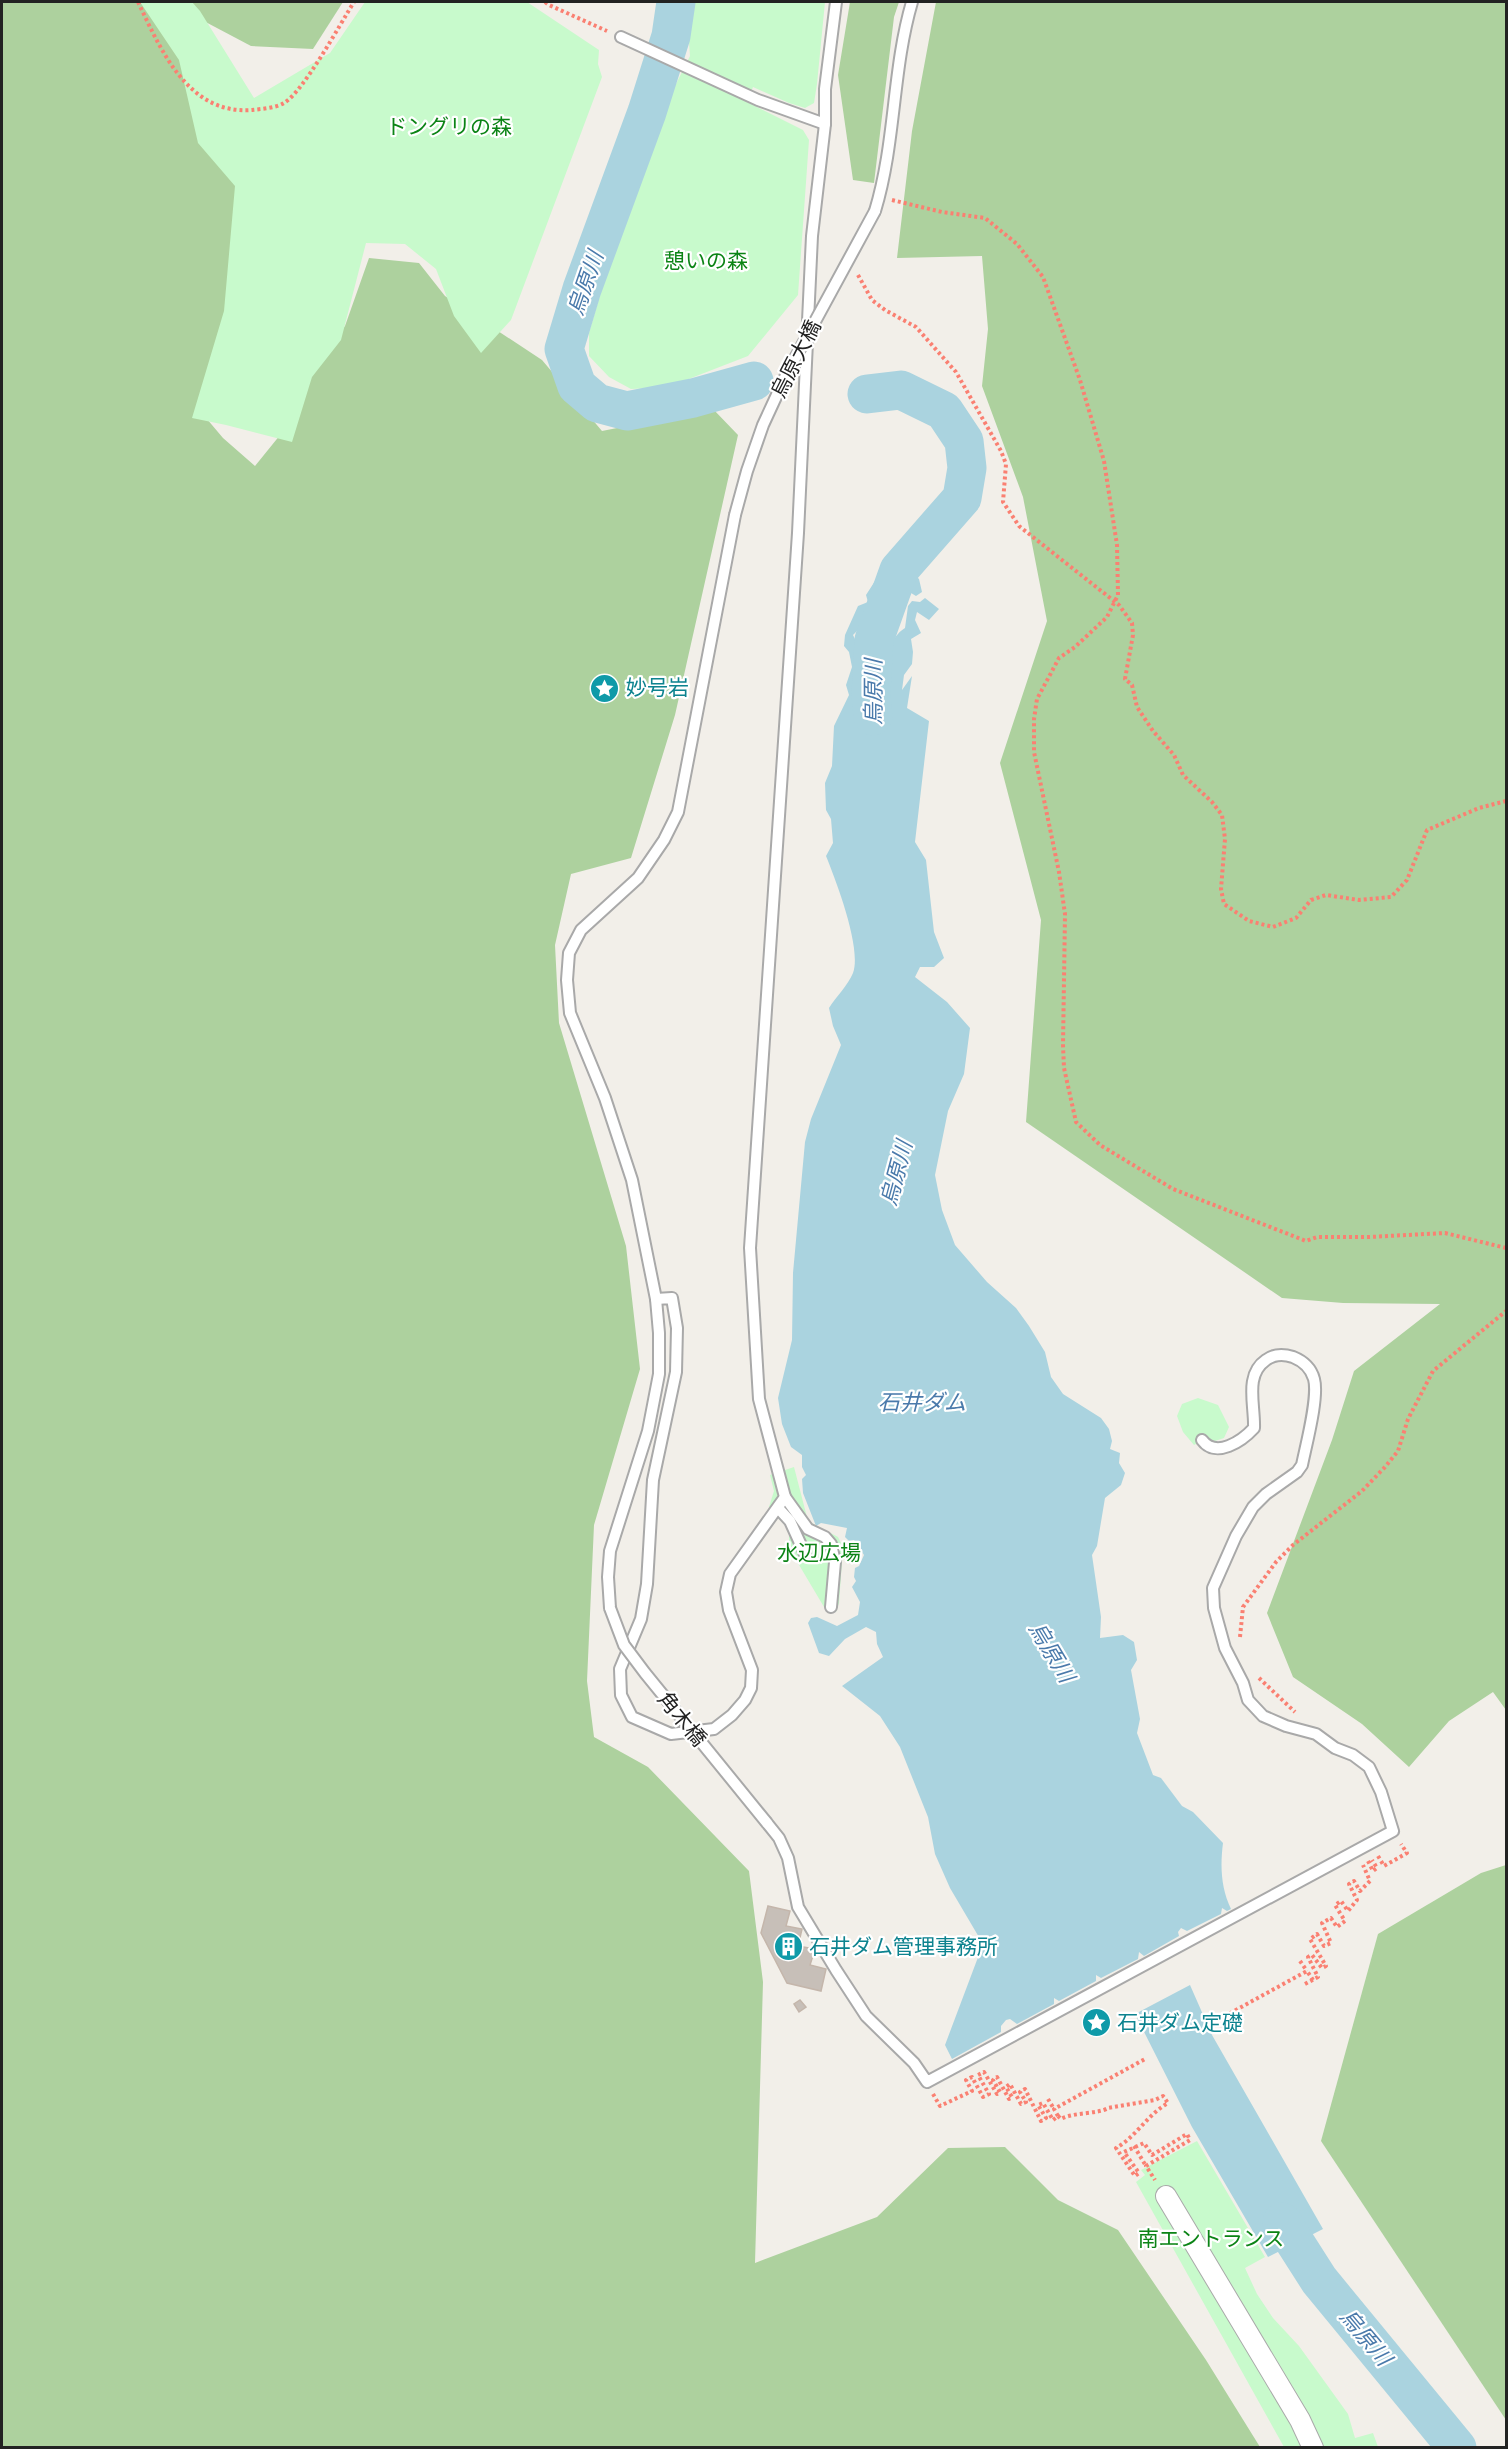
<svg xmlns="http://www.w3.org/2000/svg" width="1508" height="2449" font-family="'Golos Text','Noto Sans JP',sans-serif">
	<rect width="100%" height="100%" fill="#f2efe9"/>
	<!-- forest -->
	<g fill="#add19e">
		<polygon points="2,2 145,2 184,61 241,186 230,313 201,412 223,438 255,466 289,424 304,372 345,326 369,258 419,263 445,296 542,360 602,431 713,409 738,435 675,715 631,858 571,874 555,945 559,1023 626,1246 640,1369 594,1525 587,1681 594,1737 648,1767 749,1871 763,1982 755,2263 877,2217 948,2148 1005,2147 1058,2200 1118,2230 1206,2360 1260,2447 2,2448"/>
		<polygon points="184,2 343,2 313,49 251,46 198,18"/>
		<polygon points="850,2 899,2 894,17 874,183 853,180 838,75"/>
		<polygon points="936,2 1506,2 1506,1710 1493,1692 1449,1721 1409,1767 1362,1724 1293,1677 1267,1613 1332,1440 1354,1371 1440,1304 1343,1303 1282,1298 1026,1122 1041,920 1000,763 1047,621 1023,497 982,386 988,329 982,256 897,258 912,131"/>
		<polygon points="1506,1865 1506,2420 1321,2141 1378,1934 1481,1873"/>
	</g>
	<!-- park -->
	<g fill="#c8facc">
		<polygon points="140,2 192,2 200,11 254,98 330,53 365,2 527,2 599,50 598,64 602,77 511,320 481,353 454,316 436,269 405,244 366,243 341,340 312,377 292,442 226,425 192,418 224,311 235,186 198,143 179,60"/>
		<polygon points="692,2 825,2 817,84 814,103 805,108 789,103 753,87 747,102 803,130 809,140 798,295 748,356 668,387 631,389 609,377 589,356 589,333 628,199 652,145 669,98 690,56 688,28"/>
		<polygon points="1198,1398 1218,1405 1229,1427 1224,1438 1215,1441 1206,1438 1194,1445 1183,1432 1177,1416 1182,1404"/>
		<polygon points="794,1467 808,1521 838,1537 843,1547 839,1603 836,1612 824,1607 789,1548 789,1530 769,1507 774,1491 770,1475"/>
		<polygon points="1197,2141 1265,2257 1245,2268 1257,2294 1273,2318 1299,2346 1348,2414 1355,2438 1373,2433 1378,2447 1284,2447 1136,2182 1145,2175 1141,2170"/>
	</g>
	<!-- water -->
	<g fill="#aad3df">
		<path d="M 892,569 L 901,581 L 906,574 L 912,572 L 919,579 L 922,592 L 916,596 L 906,590 L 903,591 L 905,602 L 899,606 L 894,602 L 889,587 L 886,595 L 872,603 L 871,617 L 853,635 L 855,639 C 865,630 878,613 888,609 L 889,628 L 887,645 L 881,646 L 864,653 L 879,670 C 889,656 889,638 905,628 L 908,606 L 912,601 L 920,602 L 925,598 L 939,609 L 929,620 L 917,612 L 915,620 L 921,633 L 911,639 L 913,652 L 912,664 L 904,675 L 902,690 L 912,676 L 907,708 L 929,721 L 915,842 L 926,860 L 934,932 L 944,958 L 934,967 L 920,967 L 915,977 L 947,1002 L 970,1028 L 964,1074 L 948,1111 L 935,1175 L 942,1210 L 955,1245 L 987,1282 L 1016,1308 L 1029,1326 L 1045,1352 L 1051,1377 L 1063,1394 L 1101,1418 L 1109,1429 L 1112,1441 L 1110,1449 L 1120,1453 L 1119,1463 L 1125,1473 L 1121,1485 L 1105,1498 L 1097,1546 L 1092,1555 L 1101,1617 L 1100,1638 L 1123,1635 L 1134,1642 L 1137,1660 L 1131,1670 L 1140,1719 L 1137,1733 L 1153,1775 L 1161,1778 L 1182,1806 L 1193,1812 L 1223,1843 C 1220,1867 1221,1888 1231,1909 L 1227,1911 L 1222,1908 L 1221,1914 L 1187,1931 L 1181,1928 L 1178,1932 L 1179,1936 L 1144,1956 L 1139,1952 L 1138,1959 L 1101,1978 L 1096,1975 L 1096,1981 L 1059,2001 L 1054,1998 L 1054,2004 L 1017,2024 L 1010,2019 L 1006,2020 L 1001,2026 L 1001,2032 L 952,2059 L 945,2045 L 983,1944 L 950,1888 L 935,1854 L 928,1817 L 900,1747 L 880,1716 L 842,1686 L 883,1657 L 877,1644 L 876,1632 L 866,1627 L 845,1639 L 829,1656 L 819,1653 L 808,1623 L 811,1618 L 817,1617 L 837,1626 L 858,1615 L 860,1602 L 852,1587 L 856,1581 L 854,1577 L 855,1568 L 859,1566 L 864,1555 L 854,1540 L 849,1541 L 845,1537 L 847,1528 L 821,1523 L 816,1526 L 803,1493 L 802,1479 L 806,1475 L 802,1467 L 802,1455 L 791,1447 L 782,1424 L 778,1398 L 792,1340 L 793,1273 L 805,1142 L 811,1119 L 841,1045 L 833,1026 L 829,1008 C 836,997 848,985 853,973 C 862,948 836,881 826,856 L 833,843 L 831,819 L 826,810 L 825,783 L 832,766 L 834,726 L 849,695 L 846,685 L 852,667 L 849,652 L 844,646 L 845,635 L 858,606 L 868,602 L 866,595 L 875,581 L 883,579 L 882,574 L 886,572 L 887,576 L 892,574 Z"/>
		<polygon points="1190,1985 1212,2035 1323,2229 1268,2257 1192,2127 1135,2014"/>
	</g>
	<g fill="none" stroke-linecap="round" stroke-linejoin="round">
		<!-- river -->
		<g stroke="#aad3df" stroke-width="39">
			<polyline points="676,2 671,36 647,112 582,289 564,349 577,386 597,403 627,411 693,398 754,381"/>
			<polyline points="867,394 901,390 944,411 964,441 967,468 962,498 899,570 874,640 871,694 873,716"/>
			<polyline points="1282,2222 1319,2280 1457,2448"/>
		</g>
	</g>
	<!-- building -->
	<g fill="#c7bfb8" stroke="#c4b6ab" stroke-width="1.5">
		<polygon points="768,1906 790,1911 786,1926 802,1929 798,1946 815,1949 810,1965 826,1969 821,1991 787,1983 761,1933"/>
		<polygon points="800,2000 806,2007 799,2012 794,2004"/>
	</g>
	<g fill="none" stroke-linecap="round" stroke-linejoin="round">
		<defs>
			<g id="service">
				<polyline points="621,37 758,100 825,124"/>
				<path d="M 875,211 C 896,142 892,70 912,2"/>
				<polyline points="656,1299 672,1298 677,1328 676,1372 653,1480 647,1584 641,1619 620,1669 621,1695 632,1717 671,1734 714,1729 732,1715 745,1700 751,1688 752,1670 729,1610 726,1592 730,1574 785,1497 759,1399 750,1248 798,533 812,236 825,124 825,89 836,2"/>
				<polyline points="785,1497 808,1529 825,1537 831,1544 835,1562 831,1607"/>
				<polyline points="778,1508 790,1521 805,1554"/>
				<polyline points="610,1608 608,1577 610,1551 648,1431 659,1374 659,1333 656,1299 632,1180 605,1098 570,1013 567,980 569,953 581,930 638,878 664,840 678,812 735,515"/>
				<path d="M 767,1823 L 779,1838 L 788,1858 L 798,1907 L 836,1970 L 866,2016 L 914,2063 L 927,2082 L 1393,1831 L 1381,1792 L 1369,1767 L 1353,1755 L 1335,1748 L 1316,1734 L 1286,1726 L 1263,1716 L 1248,1700 L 1243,1683 L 1225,1648 L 1214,1608 L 1213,1588 L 1236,1536 L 1253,1507 L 1266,1494 L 1297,1472 L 1302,1465 C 1306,1445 1319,1397 1314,1379 C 1311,1368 1303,1361 1293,1357 C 1284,1354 1274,1354 1266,1360 C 1244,1375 1255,1405 1254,1428 C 1242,1441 1216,1459 1202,1440"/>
			</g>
			<polyline id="minor" points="1166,2196 1300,2420 1313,2448"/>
		</defs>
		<!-- service casing -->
		<use href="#service" stroke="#a9a9a9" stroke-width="14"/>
		<!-- minor casing -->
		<use href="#minor" stroke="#a9a9a9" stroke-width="22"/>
		<!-- path -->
		<g stroke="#fa8072" stroke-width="4" stroke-dasharray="3 3" stroke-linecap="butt">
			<path d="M 138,2 C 161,50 188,115 252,110 C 261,109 276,108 284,103 C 304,91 340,24 354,2"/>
			<polyline points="545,2 549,5 607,31"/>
			<polyline points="892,200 942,212 985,218 1017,244 1043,277 1080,380 1104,461 1117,545 1118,595 1107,617 1075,647 1059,658 1037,699 1034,719 1034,752 1059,872 1065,914 1063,1045 1064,1068 1076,1122 1100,1145 1173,1189 1306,1241 1317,1237 1369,1237 1445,1233 1506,1248"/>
			<polyline points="858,275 872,300 885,310 916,327 956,372 1001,451 1006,464 1003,502 1019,526 1119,605 1132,623 1133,635 1125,679 1132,685 1137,707 1153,731 1174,755 1183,775 1212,802 1222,815 1225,839 1221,889 1224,904 1249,921 1273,927 1296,918 1311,900 1326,895 1359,900 1391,897 1407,880 1427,830 1479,808 1506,801"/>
			<polyline points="1240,1637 1243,1607 1276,1562 1293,1545 1362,1491 1385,1467 1398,1451 1408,1419 1433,1371 1506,1311"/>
			<polyline points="1259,1678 1295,1712"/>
			<polyline points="1378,1856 1384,1866 1407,1853 1401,1844"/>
			<polyline points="1368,1861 1373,1871 1377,1868 1372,1860"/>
			<polyline points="1300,1961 1307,1971"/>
			<polyline points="1305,1984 1318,1977 1308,1957 1312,1955 1322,1968 1326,1966 1310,1939 1317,1934 1324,1946 1331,1943 1322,1923 1331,1918 1337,1927 1345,1921 1335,1905 1341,1901 1348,1911 1357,1900 1349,1884 1354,1881 1360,1891 1370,1881 1363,1865"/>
			<polyline points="1214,2022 1307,1971 1313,1980"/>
			<path d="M 933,2094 L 940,2106 L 972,2091 L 966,2080 L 972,2077 L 983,2097 L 989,2094 L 978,2075 L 984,2072 L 997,2094 L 1000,2092 L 993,2080 L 997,2077 L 1009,2099 L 1012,2097 L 1006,2087 L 1010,2084 L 1021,2104 L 1026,2102 L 1020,2092 L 1025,2089 L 1041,2121 L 1046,2118 L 1038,2105 L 1043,2103 L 1053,2120 L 1058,2116 L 1061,2119 C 1074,2112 1099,2114 1108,2108 L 1155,2100 L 1163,2096 L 1168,2103 C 1147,2115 1136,2137 1116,2148 L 1135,2176 L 1139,2173 L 1124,2152 L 1144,2143 L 1152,2155 L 1187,2134 L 1190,2140 L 1146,2166 L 1155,2180"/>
			<polyline points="1048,2099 1054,2109"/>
			<polyline points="1058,2116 1054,2109 1145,2059"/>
			<polyline points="1134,2146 1146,2166"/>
		</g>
		<!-- service -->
		<use href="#service" stroke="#fff" stroke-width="10"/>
		<!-- minor -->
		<use href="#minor" stroke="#fff" stroke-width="20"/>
		<defs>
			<g id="service-bridge">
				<polyline points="735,515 747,471 763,425 787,373 875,211"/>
				<polyline points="610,1608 624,1645 645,1673 767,1823"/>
			</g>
		</defs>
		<!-- service-bridge casing -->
		<use href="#service-bridge" stroke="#a9a9a9" stroke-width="14" stroke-linecap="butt"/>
		<!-- service-bridge -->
		<use href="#service-bridge" stroke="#fff" stroke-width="10"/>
	</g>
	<!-- icons -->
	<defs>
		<symbol id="sight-disc" viewBox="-11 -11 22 22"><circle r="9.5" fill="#0f9aa8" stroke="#fff"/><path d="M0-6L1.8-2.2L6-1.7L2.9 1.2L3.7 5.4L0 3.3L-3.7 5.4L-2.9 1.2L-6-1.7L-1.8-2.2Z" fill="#fff"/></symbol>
		<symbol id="building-disc" viewBox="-11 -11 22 22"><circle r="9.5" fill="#0f9aa8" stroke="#fff"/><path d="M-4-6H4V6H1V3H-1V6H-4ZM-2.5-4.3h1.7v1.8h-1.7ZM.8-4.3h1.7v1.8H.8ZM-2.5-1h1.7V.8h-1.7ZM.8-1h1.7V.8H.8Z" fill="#fff"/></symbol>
	</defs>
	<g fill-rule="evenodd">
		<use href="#sight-disc" x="588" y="672" width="33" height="33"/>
		<use href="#building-disc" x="772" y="1930" width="33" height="33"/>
		<use href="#sight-disc" x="1080" y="2006" width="33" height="33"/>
	</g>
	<g text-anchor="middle" stroke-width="4.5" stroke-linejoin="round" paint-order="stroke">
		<!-- park labels -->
		<g font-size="21" fill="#0c8416" stroke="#fff">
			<text x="449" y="134">ドングリの森</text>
			<text x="706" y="268">憩いの森</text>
			<text x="819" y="1560">水辺広場</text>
			<text x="1211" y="2246">南エントランス</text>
		</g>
		<!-- street labels -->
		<g font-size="21" fill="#222" stroke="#fff">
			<text transform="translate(796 359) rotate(-63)" y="7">烏原大橋</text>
			<text transform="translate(682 1719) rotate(51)" y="7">角木橋</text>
		</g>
		<!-- culture labels -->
		<g font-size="21" fill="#0d838f" stroke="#fff" text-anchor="start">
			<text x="626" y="695">妙号岩</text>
			<text x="809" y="1954">石井ダム管理事務所</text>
			<text x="1117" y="2030">石井ダム定礎</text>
		</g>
		<!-- water labels -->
		<g font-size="22" font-style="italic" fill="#4a7aab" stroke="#fff">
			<text transform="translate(585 283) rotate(-71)" y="8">烏原川</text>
			<text transform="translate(873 692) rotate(-90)" y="8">烏原川</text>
			<text transform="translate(896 1173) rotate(-75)" y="8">烏原川</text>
			<text x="922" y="1410">石井ダム</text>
			<text transform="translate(1052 1652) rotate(59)" y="8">烏原川</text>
			<text transform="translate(1366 2337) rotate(50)" y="8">烏原川</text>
		</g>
	</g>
	<!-- border -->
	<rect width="1508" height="2449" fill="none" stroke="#222222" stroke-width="6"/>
</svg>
